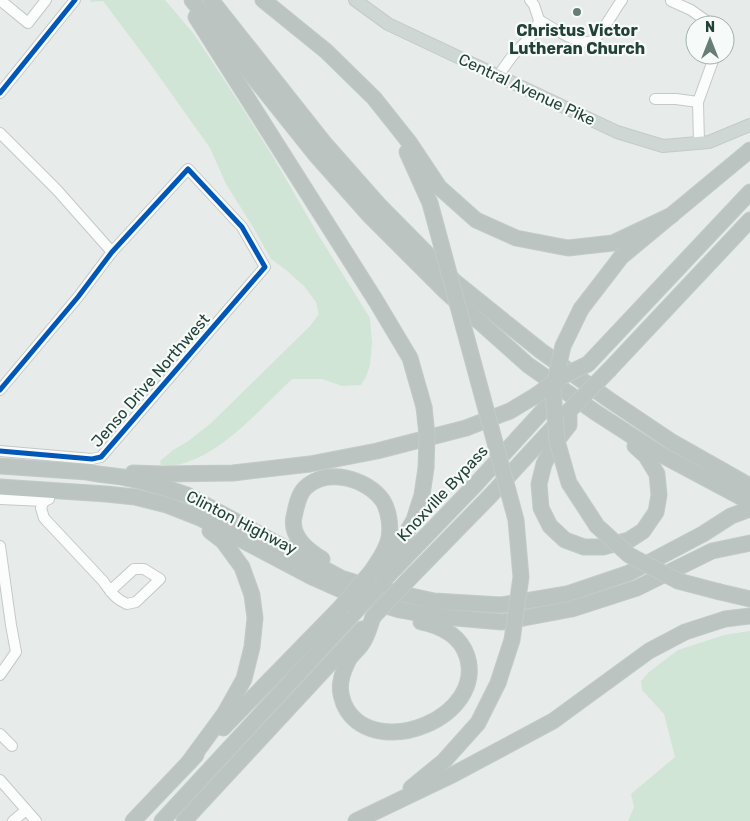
<svg xmlns="http://www.w3.org/2000/svg" width="750" height="821" font-family="Rubik,sans-serif">
	<rect width="100%" height="100%" fill="#e7ecea"/>
	<!-- green -->
	<g fill="#d0e5d6">
		<path d="M 91,0 L 165,0 L 194,34 L 238,101 L 272,155 L 319,236 L 370,318 L 372,343 L 370,365 L 366,377 L 361,385 L 342,386 L 322,379 L 292,379 C 260,409 221,456 177,465 C 172,466 166,465 161,465 L 160,461 L 173,450 L 187,442 L 210,424 L 310,326 L 319,314 L 316,302 L 304,286 L 286,270 L 271,259 L 253,227 L 226,184 L 210,148 L 151,65 L 103,1 L 90,2 Z"/>
		<polygon points="750,631 750,821 628,821 634,807 631,794 675,757 664,714 642,690 641,681 649,672 678,650 724,635"/>
	</g>
	<g fill="none" stroke-linecap="round" stroke-linejoin="round">
		<defs>
			<g id="minor">
				<polyline points="0,0 28,23 46,0"/>
				<polyline points="671,1 691,10 712,25"/>
				<path d="M 539,20 C 549,26 581,47 592,41 C 600,37 615,9 622,0"/>
				<polyline points="498,76 513,55 536,31 539,20 534,5 530,0"/>
				<polyline points="0,93 75,0"/>
				<polyline points="655,99 676,99 698,102"/>
				<polyline points="0,133 57,190 112,252"/>
				<polyline points="699,143 698,102 715,55"/>
				<polyline points="0,390 78,297 112,252 188,169 242,227 265,267 101,457 92,459 0,451"/>
				<polyline points="0,499 44,501 49,499"/>
				<path d="M 44,501 L 41,508 L 44,518 L 103,581 C 111,592 114,598 127,604 L 136,602 L 160,579 L 144,569 L 134,569 L 110,591"/>
				<polyline points="0,546 11,625 16,652 0,675"/>
				<polyline points="0,734 12,746"/>
				<polyline points="0,780 36,821"/>
				<polyline points="13,821 26,810"/>
			</g>
			<polyline id="major" points="355,0 388,24 617,132 663,146 709,142 750,125"/>
			<g id="highway">
				<polyline points="192,0 315,154 370,216 446,292 528,365 595,412 660,454 750,502"/>
				<polyline points="211,0 325,144 378,204 455,282 541,351 608,399 672,442 750,486"/>
				<polyline points="263,0 326,51 374,98 409,142 439,187 476,220 516,238 568,248 613,243 672,215"/>
				<polyline points="196,17 376,301 410,358 424,407"/>
				<polyline points="407,152 430,203"/>
				<polyline points="581,309 621,257 750,150"/>
				<polyline points="588,364 750,192"/>
				<polyline points="610,369 750,220"/>
				<polyline points="569,411 569,425 555,443 544,464 539,484 541,508 550,526 565,540 584,547 603,547 629,540 643,531 656,512 659,495 657,474 646,456 635,446"/>
				<path d="M 0,466 L 87,472 C 99,475 110,475 122,477 C 144,481 166,488 187,495 L 341,578 L 370,587 L 434,601 L 501,605 L 567,594 L 629,573 L 703,534 L 731,516 L 750,509"/>
				<polyline points="133,473 163,474 233,473 310,464 377,451 466,428 510,411 535,396"/>
				<polyline points="0,487 106,494 135,497 167,505 200,518 312,577 357,597 400,610 433,616 502,622 572,609 637,588 712,551 750,543"/>
				<path d="M 322,559 C 307,550 290,536 294,517 C 296,508 298,495 305,488 C 326,467 367,478 383,501 C 389,511 391,527 389,538 C 386,552 378,561 371,572"/>
				<polyline points="385,569 414,520 422,495 426,468"/>
				<polyline points="408,580 491,495 561,419"/>
				<polyline points="377,587 476,484 549,404"/>
				<polyline points="720,592 750,599"/>
				<path d="M 373,617 C 370,625 368,634 363,642 C 360,648 353,653 349,659 C 346,665 342,674 341,681 C 339,690 342,702 347,710 C 379,760 486,717 467,656 C 460,635 441,626 421,622"/>
				<polyline points="223,728 340,608"/>
				<polyline points="189,762 225,713 244,679 252,647 255,618 252,595 242,567 223,541 210,531"/>
				<polyline points="411,788 444,761 478,723 498,683"/>
				<polyline points="133,821 196,755"/>
				<polyline points="162,821 356,611"/>
				<polyline points="184,821 362,629"/>
				<polyline points="356,821 454,774 553,721 649,651 685,632 725,619 750,616"/>
			</g>
		</defs>
		<!-- minor casing -->
		<use href="#minor" stroke="#c4c9c7" stroke-width="12"/>
		<!-- major casing -->
		<use href="#major" stroke="#c2cbc8" stroke-width="14"/>
		<!-- highway casing -->
		<use href="#highway" stroke="#c2cbc8" stroke-width="17"/>
		<!-- minor -->
		<use href="#minor" stroke="#fbfcfc" stroke-width="10"/>
		<!-- major -->
		<use href="#major" stroke="#ced7d4" stroke-width="12"/>
		<!-- highway -->
		<use href="#highway" stroke="#bcc4c2" stroke-width="15"/>
		<defs>
			<g id="highway-bridge">
				<polyline points="430,203 516,520 521,577 512,640 498,683"/>
				<polyline points="581,309 563,346 553,390 557,441 569,483 597,526 629,555 678,581 720,592"/>
				<polyline points="535,396 561,377 588,364"/>
				<polyline points="424,407 427,435 426,468"/>
				<polyline points="569,411 610,369"/>
				<polyline points="340,608 371,572"/>
				<polyline points="356,611 377,587"/>
				<polyline points="373,617 408,580"/>
			</g>
		</defs>
		<!-- highway-bridge casing -->
		<use href="#highway-bridge" stroke="#c2cbc8" stroke-width="17" stroke-linecap="butt"/>
		<!-- highway-bridge -->
		<use href="#highway-bridge" stroke="#bcc4c2" stroke-width="15"/>
		<defs>
			<g id="cycleway">
				<polyline points="0,93 75,0"/>
				<polyline points="0,390 78,297 112,252 188,169 242,227 265,267 101,457 92,459 0,451"/>
			</g>
		</defs>
		<!-- cycleway casing -->
		<use href="#cycleway" stroke="#f6faf8" stroke-width="8"/>
		<!-- cycleway -->
		<use href="#cycleway" stroke="#0057b8" stroke-width="5"/>
	</g>
	<!-- markers -->
	<circle fill="#677e76" stroke="#f6faf8" stroke-width="2" cx="577" cy="12" r="5"/>
	<g text-anchor="middle" stroke-width="4.5" stroke-linejoin="round" paint-order="stroke">
		<!-- poi labels -->
		<g font-size="16" font-weight="bold" fill="#224238" stroke="#f6faf8">
			<text x="577" y="36">Christus Victor<tspan x="577" dy="18">Lutheran Church</tspan></text>
		</g>
		<!-- street labels -->
		<g font-size="16" fill="#224238" stroke="#f6faf8">
			<text transform="translate(527 89) rotate(25)" y="6">Central Avenue Pike</text>
			<text transform="translate(150 380) rotate(-49)" y="6">Jenso Drive Northwest</text>
			<text transform="translate(442 493) rotate(-47)" y="6">Knoxville Bypass</text>
			<text transform="translate(242 522) rotate(27)" y="6">Clinton Highway</text>
		</g>
	</g>
	<!-- north arrow -->
	<g transform="translate(710 40)"><circle r="24" fill="#f6faf8" stroke="#a1b0ab"/>
	<path d="M0-4L9 19L0 12L-9 19Z" fill="#677e76"/>
	<text y="-8" font-size="14" font-weight="bold" text-anchor="middle" fill="#224238">N</text>
	</g>
</svg>
